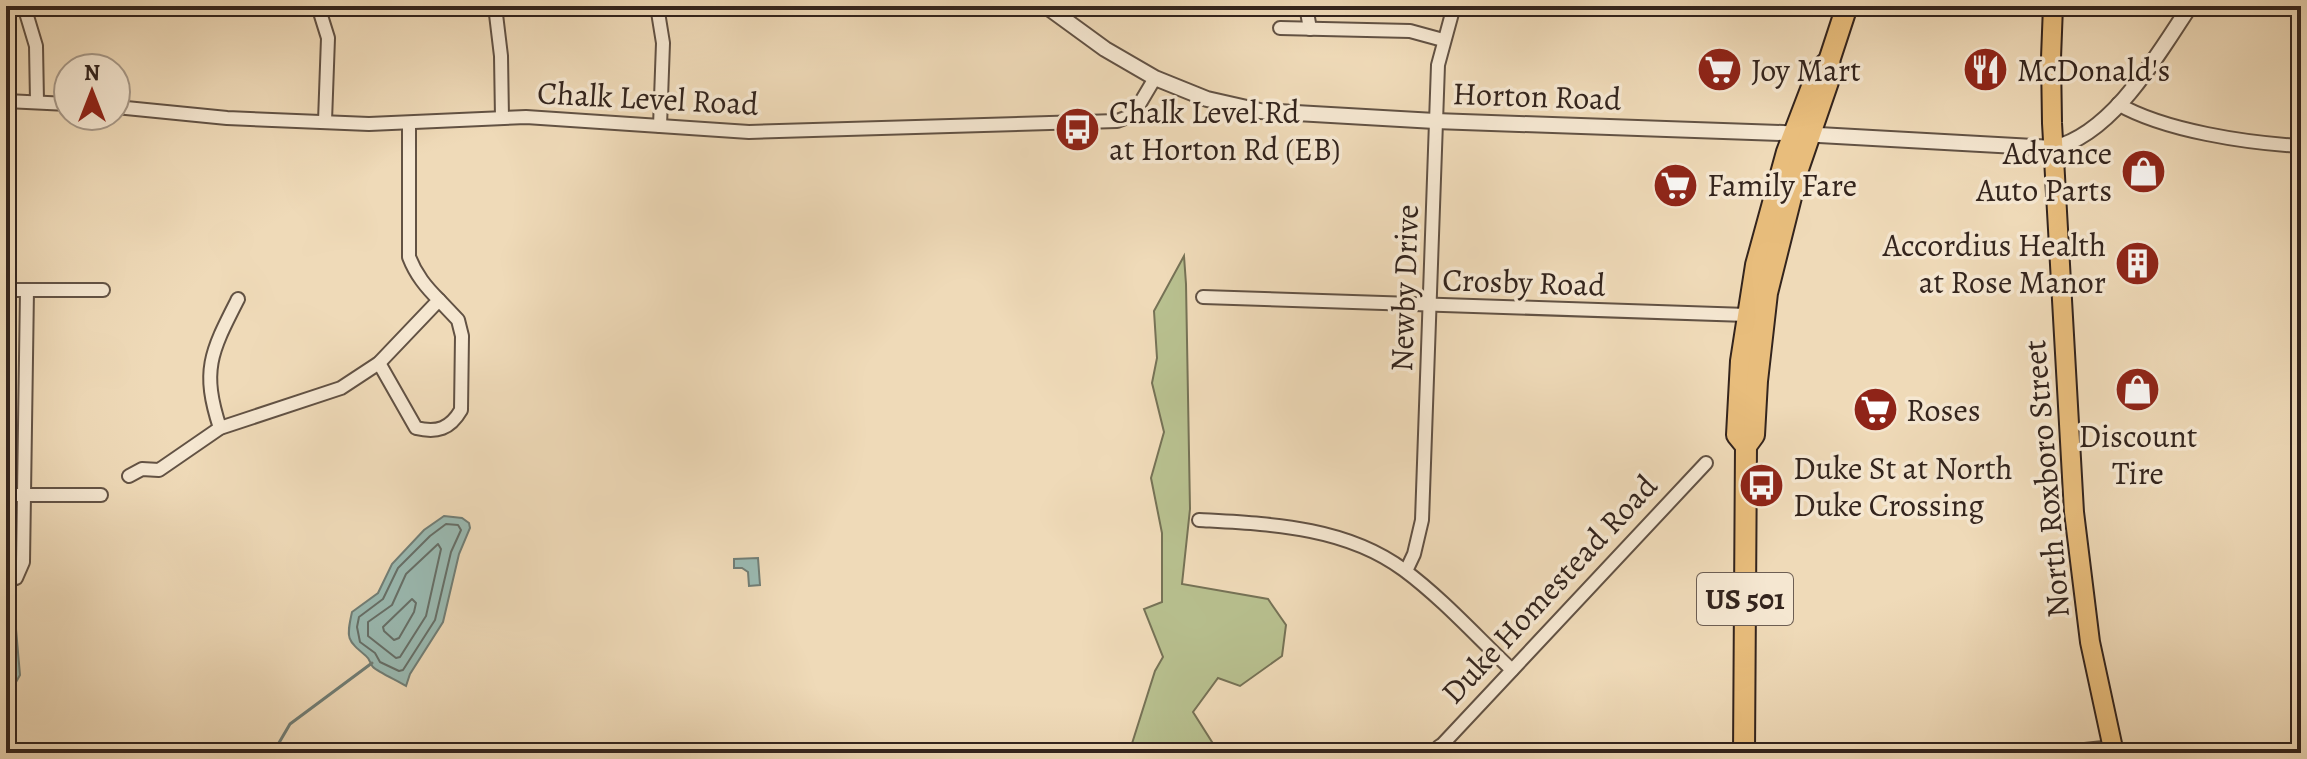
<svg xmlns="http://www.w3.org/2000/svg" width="2307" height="759" font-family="Alegreya,serif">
	<rect width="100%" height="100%" fill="#efdab8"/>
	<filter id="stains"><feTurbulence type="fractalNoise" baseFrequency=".0025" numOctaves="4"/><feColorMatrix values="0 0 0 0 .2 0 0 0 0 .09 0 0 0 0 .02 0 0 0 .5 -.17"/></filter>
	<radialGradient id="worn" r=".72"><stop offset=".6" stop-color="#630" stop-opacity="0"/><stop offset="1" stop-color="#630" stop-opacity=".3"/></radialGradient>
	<!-- green -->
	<polygon fill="#b8c08f" stroke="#767256" stroke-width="2" points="1184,256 1186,284 1190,509 1182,584 1268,599 1286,625 1282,656 1240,686 1218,678 1193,712 1219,753 1129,753 1155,671 1163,657 1144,609 1162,602 1162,533 1151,478 1164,432 1152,383 1157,358 1154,311"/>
	<!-- water -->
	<g fill="#9abab2" stroke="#717e76" stroke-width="2">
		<path d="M 444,516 L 462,518 L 469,523 L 470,528 L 459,554 L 443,622 L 410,674 L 406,686 C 398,681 378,672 373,667 C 370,664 370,659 366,656 C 347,640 346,639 352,612 L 378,593 L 392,564 L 424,530 Z"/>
		<polygon points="758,558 760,585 749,586 748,572 742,568 734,568 734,559"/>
		<polygon points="6,627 16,629 20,675 11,691 6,692"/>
	</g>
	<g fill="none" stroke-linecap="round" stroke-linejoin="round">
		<!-- shore -->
		<g stroke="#666f68" stroke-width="2">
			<polygon points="446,524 458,525 461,530 451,552 435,620 403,670 399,671 380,662 375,653 360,642 357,627 359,617 383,599 398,568 430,536"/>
			<polygon points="438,544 441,549 426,616 400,657 396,658 368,636 368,622 392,605 406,574"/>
			<polygon points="412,599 416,603 414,612 399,638 394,640 384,631 383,627"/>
		</g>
		<!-- stream -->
		<polyline stroke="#717e76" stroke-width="3" points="273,753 290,724 372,663"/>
		<defs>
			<g id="minor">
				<polyline points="24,6 36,46 37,101"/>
				<polyline points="318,6 328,38 325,121"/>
				<polyline points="495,6 501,56 502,118"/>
				<polyline points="657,6 663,43 660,126"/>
				<polyline points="1306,6 1310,29"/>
				<polyline points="1280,28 1410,31 1443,40"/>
				<polyline points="6,101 68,104"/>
				<path d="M 2118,104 C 2165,131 2247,143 2301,146"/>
				<polyline points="116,107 227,118 369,124 526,117 749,132 1117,121 1133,115 1155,78"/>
				<polyline points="6,290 103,290"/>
				<polyline points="1203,297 1747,315"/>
				<path d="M 379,363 L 416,428 C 437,433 450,429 461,410 L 462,336 L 458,320 L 439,300"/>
				<path d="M 220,428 C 201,370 211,352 238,299"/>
				<path d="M 129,476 L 142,469 L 159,470 L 220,428 L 341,388 L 379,363 L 439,300 C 426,287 416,275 409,257 L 409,123"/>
				<polyline points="6,495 101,495"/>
				<path d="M 1199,520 C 1269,524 1345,526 1404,570 C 1443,599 1477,637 1512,670"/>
				<polyline points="1406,571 1414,554 1422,520 1438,65 1454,6"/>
				<polyline points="16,578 23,562 27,290"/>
				<polyline points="1440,747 1706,463"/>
			</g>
			<g id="tertiary">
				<path d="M 1046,6 L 1105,49 L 1155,78 L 1207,99 L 1260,111 L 1435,121 L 1783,133 L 2053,148 C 2113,134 2158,54 2190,6"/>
				<polyline points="1434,753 1440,747 1446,753"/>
				<polyline points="2066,753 2113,748"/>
			</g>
			<polyline id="primary" points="2053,6 2051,58 2052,123 2074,512 2090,642 2114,753"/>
			<g id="trunk">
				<polyline points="1746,446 1737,435 1741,361 1756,265 1787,152 1818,71 1829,61 1847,6"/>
				<polyline points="1744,753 1746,446 1754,435 1757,381 1767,293 1798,169 1831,73 1829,61"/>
			</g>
		</defs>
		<!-- minor casing -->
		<use href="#minor" stroke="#625244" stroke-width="16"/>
		<!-- tertiary casing -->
		<use href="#tertiary" stroke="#625244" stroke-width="18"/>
		<!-- primary casing -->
		<use href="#primary" stroke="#33241d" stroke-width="22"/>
		<!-- trunk casing -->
		<use href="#trunk" stroke="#33241d" stroke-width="24"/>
		<!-- minor -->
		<use href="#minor" stroke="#f5e7d1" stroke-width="12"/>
		<!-- tertiary -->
		<use href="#tertiary" stroke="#f5e7d1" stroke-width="14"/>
		<!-- primary -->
		<use href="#primary" stroke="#e8bd7c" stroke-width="18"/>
		<!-- trunk -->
		<use href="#trunk" stroke="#e8bd7c" stroke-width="20"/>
	</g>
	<!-- icons -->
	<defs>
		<symbol id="supermarket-disc" viewBox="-11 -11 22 22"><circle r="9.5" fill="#8f2418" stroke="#f5e7d1"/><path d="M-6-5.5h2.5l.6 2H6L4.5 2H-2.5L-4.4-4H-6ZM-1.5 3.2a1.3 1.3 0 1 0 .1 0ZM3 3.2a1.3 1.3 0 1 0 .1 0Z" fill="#fff"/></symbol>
		<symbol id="restaurant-disc" viewBox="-11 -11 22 22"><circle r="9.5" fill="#8f2418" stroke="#f5e7d1"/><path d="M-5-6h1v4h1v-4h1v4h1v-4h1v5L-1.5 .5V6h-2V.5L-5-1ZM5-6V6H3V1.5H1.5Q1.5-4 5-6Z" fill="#fff"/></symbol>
		<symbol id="bus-disc" viewBox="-11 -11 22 22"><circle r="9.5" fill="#8f2418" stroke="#f5e7d1"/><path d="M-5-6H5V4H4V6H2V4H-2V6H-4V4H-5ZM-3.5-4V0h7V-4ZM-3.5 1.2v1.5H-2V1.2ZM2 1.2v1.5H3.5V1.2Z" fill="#fff"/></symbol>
		<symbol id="shop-disc" viewBox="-11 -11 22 22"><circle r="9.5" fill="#8f2418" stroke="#f5e7d1"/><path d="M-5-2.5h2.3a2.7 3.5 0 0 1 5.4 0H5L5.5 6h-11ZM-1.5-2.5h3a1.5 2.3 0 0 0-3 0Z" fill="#fff"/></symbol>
		<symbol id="building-disc" viewBox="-11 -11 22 22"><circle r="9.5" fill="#8f2418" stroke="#f5e7d1"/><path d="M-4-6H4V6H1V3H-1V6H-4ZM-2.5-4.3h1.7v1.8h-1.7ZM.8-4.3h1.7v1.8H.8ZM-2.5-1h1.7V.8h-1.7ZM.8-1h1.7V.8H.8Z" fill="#fff"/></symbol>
	</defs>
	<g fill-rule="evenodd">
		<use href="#supermarket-disc" x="1694" y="44" width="51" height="51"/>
		<use href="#restaurant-disc" x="1960" y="44" width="51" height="51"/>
		<use href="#bus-disc" x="1052" y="104" width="51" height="51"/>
		<use href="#shop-disc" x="2118" y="146" width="51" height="51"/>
		<use href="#supermarket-disc" x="1650" y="160" width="51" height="51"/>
		<use href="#building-disc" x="2112" y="238" width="51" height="51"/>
		<use href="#shop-disc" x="2112" y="364" width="51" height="51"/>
		<use href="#supermarket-disc" x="1850" y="384" width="51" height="51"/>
		<use href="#bus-disc" x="1736" y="460" width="51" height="51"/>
	</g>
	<g text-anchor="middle" stroke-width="7" stroke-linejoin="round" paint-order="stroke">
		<!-- shield labels -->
		<rect fill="#f5e7d1" stroke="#6d5e53" stroke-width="2" x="1697" y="573" width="96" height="52" rx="6"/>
		<g font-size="30" font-weight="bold" fill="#33241d">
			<text x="1745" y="609">US 501</text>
		</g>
		<!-- poi labels -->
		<g font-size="32" fill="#33241d" stroke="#f5e7d1" text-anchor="start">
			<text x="1751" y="81">Joy Mart</text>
			<text x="2017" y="81">McDonald's</text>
			<text x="1109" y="123">Chalk Level Rd<tspan x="1109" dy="37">at Horton Rd (EB)</tspan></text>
			<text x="2112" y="164" text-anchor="end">Advance<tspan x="2112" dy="37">Auto Parts</tspan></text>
			<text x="1707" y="196">Family Fare</text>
			<text x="2106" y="256" text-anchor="end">Accordius Health<tspan x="2106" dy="37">at Rose Manor</tspan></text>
			<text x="1906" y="421">Roses</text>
			<text x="2138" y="447" text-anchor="middle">Discount<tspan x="2138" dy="37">Tire</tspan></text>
			<text x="1793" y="479">Duke St at North<tspan x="1793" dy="37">Duke Crossing</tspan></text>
		</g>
		<!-- street labels -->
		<g font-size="32" fill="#33241d" stroke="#f5e7d1">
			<text transform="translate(1537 96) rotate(2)" y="11">Horton Road</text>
			<text transform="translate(648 98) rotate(3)" y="11">Chalk Level Road</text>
			<text transform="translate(1524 282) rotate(2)" y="11">Crosby Road</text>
			<text transform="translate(1404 288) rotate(-88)" y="11">Newby Drive</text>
			<text transform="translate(2046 479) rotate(-95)" y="11">North Roxboro Street</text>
			<text transform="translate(1549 589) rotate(-47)" y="11">Duke Homestead Road</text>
		</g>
	</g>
	<!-- margin -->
	<rect width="2307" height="759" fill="none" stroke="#efdab8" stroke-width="32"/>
	<rect x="8" y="8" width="2291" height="743" fill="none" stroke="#33241d" stroke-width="4"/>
	<rect x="16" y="16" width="2275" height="727" fill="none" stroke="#33241d" stroke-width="2"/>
	<!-- north arrow -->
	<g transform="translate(92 92)"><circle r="38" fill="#f5e7d1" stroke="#a79989" stroke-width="2"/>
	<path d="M0-6L14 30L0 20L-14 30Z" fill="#8f2418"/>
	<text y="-12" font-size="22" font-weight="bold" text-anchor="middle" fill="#33241d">N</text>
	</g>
	<rect width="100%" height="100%" filter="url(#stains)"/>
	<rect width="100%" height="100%" fill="url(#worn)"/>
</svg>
